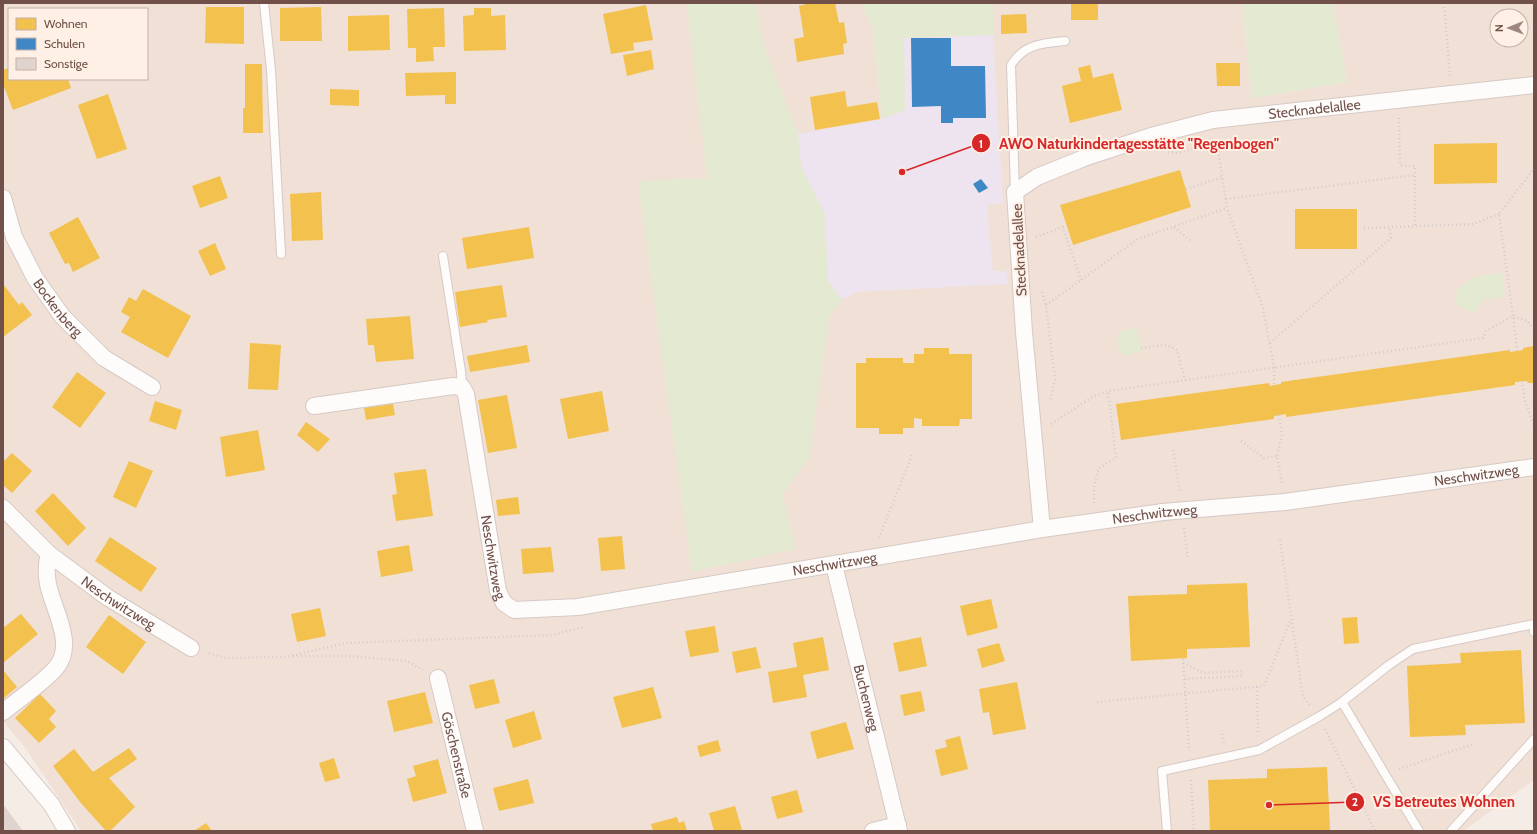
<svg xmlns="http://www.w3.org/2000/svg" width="1537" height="834" font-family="Cabin,sans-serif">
	<rect width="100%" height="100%" fill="#f5ece6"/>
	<!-- residential -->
	<path fill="#f0e0d6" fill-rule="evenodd" d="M 3,3 L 862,3 L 873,29 L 882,119 L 904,38 L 993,35 L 993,3 L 1242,3 L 1252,98 L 1347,82 L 1333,3 L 1534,3 L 1534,780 L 1463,831 L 81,831 L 24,746 L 3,721 ZM 9,9 L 147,9 L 147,79 L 9,79 ZM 1497,16 L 1521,16 L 1521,40 L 1497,40 Z"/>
	<!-- education -->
	<polygon fill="#eee4ef" points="993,35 1003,203 987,205 993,271 1006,271 1008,284 856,292 842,300 828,281 825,215 801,166 798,134 882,119 905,110 904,38"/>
	<!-- green -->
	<g fill="#e4e9d1">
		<polygon points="687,3 756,3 763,44 798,134 801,166 825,215 828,281 842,300 829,317 809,457 783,494 795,549 692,572 638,181 707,178"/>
		<polygon points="862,3 993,3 993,35 904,38 905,110 882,119 873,29"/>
		<polygon points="1242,3 1333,3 1347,82 1252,98"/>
		<polygon points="1502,272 1505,297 1483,300 1474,313 1456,304 1457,289 1475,277"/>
		<path d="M 1137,328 L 1142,352 L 1126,356 L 1122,354 C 1116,346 1115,338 1123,330 Z"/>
	</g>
	<!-- homes -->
	<g fill="#f2c14e">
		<polygon points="810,3 835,3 839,23 844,22 847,43 843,44 844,54 797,62 794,39 804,37 799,6"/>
		<rect x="1071" y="3" width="27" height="17"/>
		<polygon points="646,5 653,40 633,43 634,50 611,54 603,14"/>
		<polygon points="206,7 244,7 244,44 205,43"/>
		<polygon points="321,7 322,41 280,41 280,8"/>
		<polygon points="444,8 445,47 433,47 434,61 416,62 416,48 408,48 407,9"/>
		<polygon points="474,8 491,8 491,16 505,15 506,50 464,51 463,16 474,15"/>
		<polygon points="1026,14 1027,33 1001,34 1001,15"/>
		<polygon points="389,15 390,50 348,51 348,16"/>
		<polygon points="651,50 654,69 627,76 623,55"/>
		<polygon points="1216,63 1240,63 1240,86 1217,86"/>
		<polygon points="245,64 262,64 263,133 243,133 243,108 245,108"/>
		<polygon points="1090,65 1093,78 1113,73 1122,110 1070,123 1062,86 1081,81 1078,68"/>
		<polygon points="9,68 9,79 68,79 71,88 13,110 3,84 3,70"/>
		<polygon points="456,72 456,104 445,104 445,95 406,96 405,73"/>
		<polygon points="330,89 359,90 359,106 330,105"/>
		<polygon points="845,91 847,107 877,102 880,119 815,130 810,97"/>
		<polygon points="108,94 127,149 97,159 78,105"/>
		<polygon points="1497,143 1497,183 1434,184 1434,144"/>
		<polygon points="1180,170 1191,207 1073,245 1060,205"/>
		<polygon points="220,176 228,198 200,208 192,186"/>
		<polygon points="321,192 323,240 292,241 290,194"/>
		<rect x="1295" y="209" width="62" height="40"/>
		<polygon points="78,217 100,258 73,272 69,263 65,264 49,233"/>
		<polygon points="529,227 534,258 467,269 462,238"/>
		<polygon points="215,243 226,269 210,276 198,251"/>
		<polygon points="3,284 19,305 22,302 32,315 3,337"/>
		<polygon points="502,285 507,317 487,320 488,322 460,327 455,292"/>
		<polygon points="143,289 191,316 168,358 121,332 130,317 121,312 129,297 136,301"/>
		<polygon points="410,316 414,359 376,362 374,345 368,345 366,319"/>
		<polygon points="250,343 281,345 278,390 248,389"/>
		<polygon points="527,345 530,362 470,372 467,356"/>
		<polygon points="1534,346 1534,383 1528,383 1527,381 1515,382 1515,385 1286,417 1286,414 1274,416 1274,419 1121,440 1116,404 1269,383 1270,386 1274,385 1281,384 1281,382 1510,350 1510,352 1523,350 1523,348"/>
		<polygon points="924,348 949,348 949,354 972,354 972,419 960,419 959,426 922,426 922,419 914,418 914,428 903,428 903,434 879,434 879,428 856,428 856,363 866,363 866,358 903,358 903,363 914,363 914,354 924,354"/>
		<polygon points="77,372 106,393 80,428 52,407"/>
		<polygon points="602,391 609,431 568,439 560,399"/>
		<polygon points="507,395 517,448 488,453 478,400"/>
		<polygon points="155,401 182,410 176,430 149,421"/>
		<polygon points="393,404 395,415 366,420 364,408"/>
		<polygon points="306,422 330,439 318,452 297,435"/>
		<polygon points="258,430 265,470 226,477 220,437"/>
		<polygon points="12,453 32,471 12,493 3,485 3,462"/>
		<polygon points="129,461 153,471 136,508 113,497"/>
		<polygon points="426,469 433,516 396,521 392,495 397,494 394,473"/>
		<polygon points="53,493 86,528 68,546 35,511"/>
		<polygon points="518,497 520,514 498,516 496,500"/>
		<polygon points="622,536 625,569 601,571 598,538"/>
		<polygon points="110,537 157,568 141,592 95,561"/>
		<polygon points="409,545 413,571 381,577 377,551"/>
		<polygon points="551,547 554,572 523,574 521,549"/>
		<polygon points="1247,583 1250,647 1187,649 1187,658 1131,661 1128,596 1187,594 1187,585"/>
		<polygon points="991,599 998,628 967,636 960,606"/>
		<polygon points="320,608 326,636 297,642 291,614"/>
		<polygon points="21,614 38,634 3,663 3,628"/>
		<polygon points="109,615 146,642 123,674 86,647"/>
		<polygon points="1357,617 1359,643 1344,644 1342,618"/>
		<polygon points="715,626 719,652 690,657 685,631"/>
		<polygon points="823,637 829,670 803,675 807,697 773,703 768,672 797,667 793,643"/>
		<polygon points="921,637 927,666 899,672 893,643"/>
		<polygon points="999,643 1005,661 982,668 977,649"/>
		<polygon points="756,647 761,668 736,673 732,652"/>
		<polygon points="1521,650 1525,723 1465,725 1466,735 1410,737 1407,666 1461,663 1460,653"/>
		<polygon points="3,670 17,687 3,699"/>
		<polygon points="494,679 500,703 475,709 469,685"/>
		<polygon points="1017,682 1026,729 993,735 989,712 983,713 979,689"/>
		<polygon points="653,687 662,718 622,728 613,697"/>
		<polygon points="921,691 925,711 904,716 900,695"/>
		<polygon points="425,692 433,723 394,732 387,701"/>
		<polygon points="40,694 56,711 49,719 56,727 39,743 15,718"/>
		<polygon points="534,711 542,739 513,748 505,720"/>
		<polygon points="846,722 854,749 817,759 810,732"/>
		<polygon points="960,736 968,769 941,776 935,750 947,747 945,740"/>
		<polygon points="718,740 721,751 700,757 697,746"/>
		<polygon points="129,748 137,759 109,778 135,807 110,831 106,831 80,802 53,766 74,749 93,772"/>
		<polygon points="334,758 340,778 325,782 319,763"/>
		<polygon points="438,759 447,793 413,802 407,779 416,776 413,766"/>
		<polygon points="1327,767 1330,830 1210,831 1208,780 1267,778 1267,769"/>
		<polygon points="528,779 534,803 499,811 493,788"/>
		<polygon points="797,790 803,812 777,819 771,797"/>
		<polygon points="735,806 742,830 714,831 709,813"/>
		<polygon points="677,817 679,823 684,821 687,831 653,831 651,824"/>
		<polygon points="206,823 212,831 194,831"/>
	</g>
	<!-- schools -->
	<g fill="#3f88c5">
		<polygon points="911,38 951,38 951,66 985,66 986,118 953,118 953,123 941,123 941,106 912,107"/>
		<polygon points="981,179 988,188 979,193 973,184"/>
	</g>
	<!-- building -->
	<polygon fill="#e1d4ce" points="3,804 23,831 3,831"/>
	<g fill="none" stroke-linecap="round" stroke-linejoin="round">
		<defs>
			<g id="service">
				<polyline points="264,3 271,70 281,254"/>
				<path d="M 1015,192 L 1011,65 C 1024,44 1043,43 1065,41"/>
				<polyline points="443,256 461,371 462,387"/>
				<polyline points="1342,702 1419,831"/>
				<polyline points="1167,831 1162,771 1259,750 1320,716 1342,702 1389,665 1413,649 1534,624 1534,632"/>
				<polyline points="1451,831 1534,739"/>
			</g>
			<g id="minor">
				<path id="s1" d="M 3,198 L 14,237 L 35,278 L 62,316 L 104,358 L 152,387"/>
				<path id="s2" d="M 314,406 L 453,386 L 462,387 L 466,394 L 498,591 L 504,603 L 514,610 L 578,607 L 1042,529 L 1163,512 L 1285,502 L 1534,467"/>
				<path id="s3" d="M 3,508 L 49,554 L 107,597 L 191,648"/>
				<path id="s4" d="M 1042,529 L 1024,332 L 1015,192 L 1037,177 L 1084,158 L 1151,136 L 1213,120 L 1534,85"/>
				<path id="s5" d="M 834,565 L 899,831"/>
				<path id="s6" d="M 438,678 L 475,831"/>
				<path d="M 3,712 C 20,698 40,685 55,669 C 77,645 53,610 48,584 C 46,573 46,564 49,554"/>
				<polyline points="3,747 51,804 67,831"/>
				<polyline points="873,831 898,825"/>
			</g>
		</defs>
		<!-- service casing -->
		<use href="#service" stroke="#d6c9c4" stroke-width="10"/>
		<!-- minor casing -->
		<use href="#minor" stroke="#d6c9c4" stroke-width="18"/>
		<!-- path -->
		<g stroke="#d5cbc9" stroke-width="2.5" stroke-dasharray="1 3" stroke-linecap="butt">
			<polyline points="1444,3 1450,76"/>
			<polyline points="1399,118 1400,165 1415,166 1415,226"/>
			<polyline points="1217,143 1227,208 1263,308 1274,367 1274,385"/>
			<polyline points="1168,152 1176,153 1217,143"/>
			<polyline points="1186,189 1223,177"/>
			<polyline points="1226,199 1415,175"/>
			<polyline points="1174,227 1191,241"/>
			<polyline points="1364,228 1473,224 1499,214"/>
			<polyline points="1036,237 1063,227 1081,280"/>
			<polyline points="1042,292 1046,305 1055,379 1050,401"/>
			<polyline points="1046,305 1138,239 1227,208"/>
			<polyline points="1270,343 1391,238 1390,227"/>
			<polyline points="1141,348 1166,345 1177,350 1185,380"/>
			<polyline points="1517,351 1513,316 1527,321 1534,329"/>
			<polyline points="1522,381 1525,401 1534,427"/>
			<polyline points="1279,415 1282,435 1277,456 1282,484"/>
			<polyline points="1051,424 1094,396 1108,391 1483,338 1486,331 1513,316 1499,214 1534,169"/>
			<polyline points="1241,441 1264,458 1277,456"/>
			<polyline points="1173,450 1180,493"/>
			<polyline points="1094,503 1094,486 1099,468 1116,458 1108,391"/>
			<polyline points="1184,528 1188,559"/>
			<polyline points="879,538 912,455"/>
			<polyline points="1280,540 1303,697 1310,705"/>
			<polyline points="209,653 226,658 286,657 347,643 552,635 583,627"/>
			<polyline points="293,656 348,656 407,661 423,670"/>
			<polyline points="1183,659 1189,751"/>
			<polyline points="1183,663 1204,673 1242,671 1243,676 1184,679"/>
			<polyline points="1257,687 1258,735"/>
			<polyline points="1097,702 1264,686 1291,619"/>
			<polyline points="1325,729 1375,831"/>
			<polyline points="1222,734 1224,743"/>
			<polyline points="1399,769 1474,744"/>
			<polyline points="1191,780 1194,831"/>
		</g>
		<!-- service -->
		<use href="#service" stroke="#fefcfb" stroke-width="8"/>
		<!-- minor -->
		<use href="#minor" stroke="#fefcfb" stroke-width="16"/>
	</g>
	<g text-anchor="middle" stroke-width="4" stroke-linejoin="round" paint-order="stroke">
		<!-- street labels -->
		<g font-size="14" fill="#705049" stroke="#fef0e5">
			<text dy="5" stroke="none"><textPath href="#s4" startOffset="652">Stecknadelallee</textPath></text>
			<text transform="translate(1019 250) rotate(-93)" y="5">Stecknadelallee</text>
			<text dy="5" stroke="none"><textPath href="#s1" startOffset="124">Bockenberg</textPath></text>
			<text dy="5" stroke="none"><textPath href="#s2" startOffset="1355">Neschwitzweg</textPath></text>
			<text dy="5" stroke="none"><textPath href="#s2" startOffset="1031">Neschwitzweg</textPath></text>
			<text dy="5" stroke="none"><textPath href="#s2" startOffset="323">Neschwitzweg</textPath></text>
			<text dy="5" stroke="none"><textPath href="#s2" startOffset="707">Neschwitzweg</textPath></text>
			<text dy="5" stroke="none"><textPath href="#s3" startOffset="150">Neschwitzweg</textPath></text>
			<text dy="5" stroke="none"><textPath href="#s5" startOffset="137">Buchenweg</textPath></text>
			<text dy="5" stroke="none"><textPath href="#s6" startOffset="79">Göschenstraße</textPath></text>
		</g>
	</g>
	<!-- callouts -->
	<path fill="none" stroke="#d62828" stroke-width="1.5" d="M902 172L981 143M1269 805L1355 802"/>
	<g fill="#d62828" stroke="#fef0e5" stroke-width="1.5">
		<circle cx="902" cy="172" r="4"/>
		<circle cx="1269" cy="805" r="4"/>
		<circle cx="981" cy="143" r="10"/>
		<circle cx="1355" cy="802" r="10"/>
	</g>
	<g font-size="12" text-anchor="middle" font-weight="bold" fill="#fff">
		<text x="981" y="148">1</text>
		<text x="1355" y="806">2</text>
	</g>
	<g font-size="15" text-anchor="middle" font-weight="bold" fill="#d62828" stroke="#fef0e5" stroke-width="4" stroke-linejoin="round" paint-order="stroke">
		<text x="1139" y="149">AWO Naturkindertagesstätte "Regenbogen"</text>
		<text x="1444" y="807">VS Betreutes Wohnen</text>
	</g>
	<!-- border -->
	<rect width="1537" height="834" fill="none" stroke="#705049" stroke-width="8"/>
	<!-- legend -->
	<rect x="8" y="8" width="140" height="72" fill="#fef0e5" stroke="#c5b0a7"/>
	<rect x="16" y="18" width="20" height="12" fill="#f2c14e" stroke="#c5b0a7"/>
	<text x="44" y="28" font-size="12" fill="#705049">Wohnen</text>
	<rect x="16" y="38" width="20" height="12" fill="#3f88c5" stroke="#c5b0a7"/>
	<text x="44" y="48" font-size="12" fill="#705049">Schulen</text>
	<rect x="16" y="58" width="20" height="12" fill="#e1d4ce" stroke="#c5b0a7"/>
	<text x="44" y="68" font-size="12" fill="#705049">Sonstige</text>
	<!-- north arrow -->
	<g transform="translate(1509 28) rotate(269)"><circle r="19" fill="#fef0e5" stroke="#c5b0a7"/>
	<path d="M0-3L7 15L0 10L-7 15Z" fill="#9f8780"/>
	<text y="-6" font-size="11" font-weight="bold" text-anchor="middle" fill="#705049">N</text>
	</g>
</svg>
